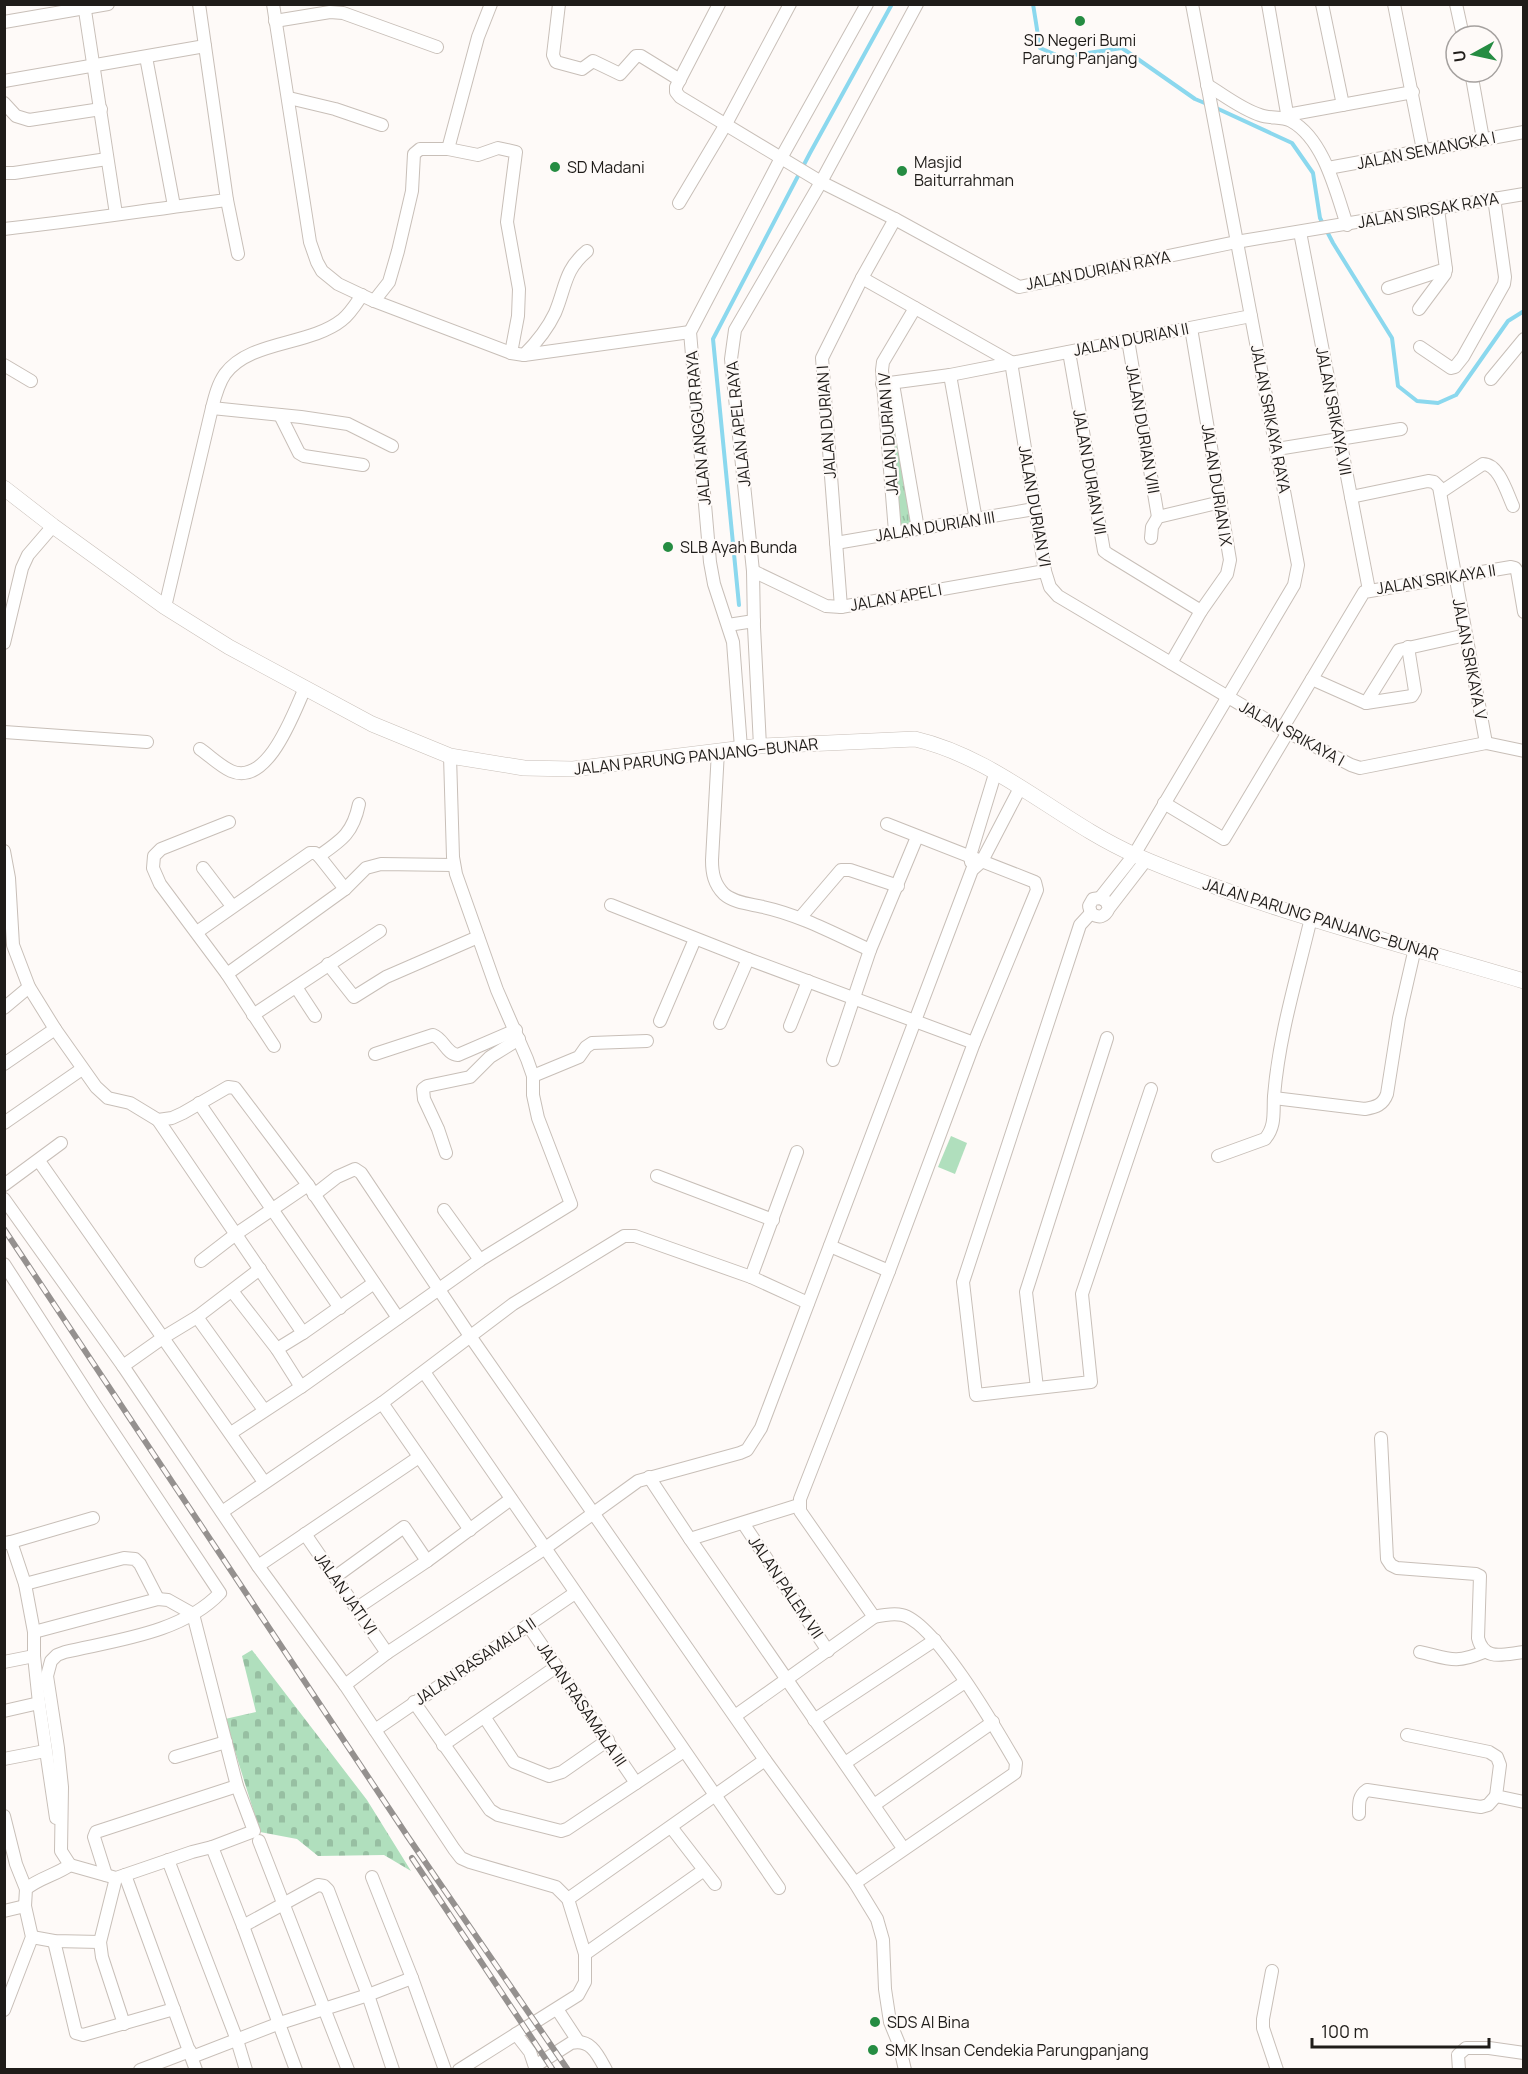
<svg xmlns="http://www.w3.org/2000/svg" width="1528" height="2074" font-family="Manrope,sans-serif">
	<defs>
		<pattern id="grass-tufts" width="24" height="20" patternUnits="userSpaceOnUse" patternTransform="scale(1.5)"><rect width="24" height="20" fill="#b0dfbd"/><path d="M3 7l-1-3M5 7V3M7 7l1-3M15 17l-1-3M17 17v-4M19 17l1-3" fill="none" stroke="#97bfa2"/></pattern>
		<pattern id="cemetery-stones" width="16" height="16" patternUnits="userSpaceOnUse" patternTransform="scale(1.5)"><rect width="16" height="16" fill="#b0dfbd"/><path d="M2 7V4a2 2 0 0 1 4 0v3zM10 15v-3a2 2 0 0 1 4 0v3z" fill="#97bfa2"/></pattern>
	</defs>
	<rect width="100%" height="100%" fill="#fefaf8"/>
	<!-- grass -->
	<polygon fill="url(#grass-tufts)" points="882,384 893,384 918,529 895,532"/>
	<!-- cemetery -->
	<polygon fill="url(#cemetery-stones)" points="252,1650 367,1800 411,1871 384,1855 318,1856 297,1839 260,1832 225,1719 256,1712 242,1656"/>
	<!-- garden -->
	<polygon fill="#b0dfbd" points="951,1136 967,1143 955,1174 938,1167"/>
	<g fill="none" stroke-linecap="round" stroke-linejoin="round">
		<!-- stream -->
		<g stroke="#8bd8ee" stroke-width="4">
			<polyline points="1033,4 1040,48 1061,57 1122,48 1195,99 1207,104"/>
			<polyline points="1214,107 1292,143 1313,173 1320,218 1333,243 1392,338 1398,386 1417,401 1438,403 1456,395 1508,321 1524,311"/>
			<polyline points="739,605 713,339 810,153 892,4"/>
		</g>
		<defs>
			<g id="minor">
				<polyline points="84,4 116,214"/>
				<polyline points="273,4 310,242 317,262 322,271 338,284 374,301 511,353 524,355 690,332"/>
				<polyline points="559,4 553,55 556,62 582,69 593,61 620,74 636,56 641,56 680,80"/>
				<polyline points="719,4 676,87 676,92 680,97 821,182 895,219 1019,287 1236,242 1524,194"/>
				<polyline points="1268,4 1288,119"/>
				<polyline points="1322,4 1343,105"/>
				<polyline points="1394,4 1423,150"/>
				<polyline points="1456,4 1463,36"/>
				<polyline points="275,21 330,12 343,13 437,47"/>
				<polyline points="4,22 108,4"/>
				<polyline points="146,57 174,206"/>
				<polyline points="1471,72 1483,139"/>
				<polyline points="4,81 205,46 199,4"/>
				<path d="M 1207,85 C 1224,95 1241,109 1260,115 C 1270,119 1282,116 1291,121 C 1324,139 1336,192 1347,225"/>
				<polyline points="289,98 335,109 382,125"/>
				<polyline points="4,103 16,116 29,120 101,109"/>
				<polyline points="1287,115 1413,92"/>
				<polyline points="448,149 478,155 498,148 516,152 507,222 519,289 518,316 511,353"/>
				<polyline points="1328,168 1524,132"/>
				<polyline points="4,173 14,173 107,159"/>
				<polyline points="227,200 238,254"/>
				<polyline points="679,203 726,124 790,4"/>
				<path d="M 4,229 C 79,221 153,209 227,200 L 205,46"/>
				<polyline points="1300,232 1369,590"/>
				<polyline points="862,278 1011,362 1045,571 1050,587 1058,596 1282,729 1351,765 1360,768 1486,743 1524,751"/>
				<polyline points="1388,288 1446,269 1438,209"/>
				<polyline points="374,301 389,282 398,251 412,191 414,154 420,149 448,149 478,37 491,4"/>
				<polyline points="1419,309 1445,274 1446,269"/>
				<polyline points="1128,340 1158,517"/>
				<polyline points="1420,347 1451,368 1455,367 1463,357 1504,284 1505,277 1494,198"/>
				<polyline points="1069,352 1104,551 1108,554 1201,611"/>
				<path d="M 524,355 C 537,342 547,330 555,313 C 566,287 564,270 587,251"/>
				<polyline points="4,365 31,381"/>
				<polyline points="950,375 976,520"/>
				<polyline points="1491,379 1524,339"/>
				<polyline points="882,384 950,375 1251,316"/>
				<polyline points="893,384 918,529"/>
				<polyline points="212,408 301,417 348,424 392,446"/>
				<polyline points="280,415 299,453 304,456 363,465"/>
				<polyline points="1277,449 1401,429"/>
				<path d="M 1441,492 L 1483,464 C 1499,464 1507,493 1513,506"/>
				<polyline points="1351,497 1428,481 1434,482 1439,487 1486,743"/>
				<polyline points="895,532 882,370 883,362 915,308"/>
				<polyline points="1151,538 1152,527 1158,517 1221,502"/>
				<polyline points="836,543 1034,509"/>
				<polyline points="753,571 826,606 841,607 1045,571"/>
				<path d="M 165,607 L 212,408 C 215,396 218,384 225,374 C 250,340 309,346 342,320 C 350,314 356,304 362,295"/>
				<polyline points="841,607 822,358 862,278 895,219"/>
				<polyline points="728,625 754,621"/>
				<polyline points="4,643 22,568 28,555 53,526"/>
				<polyline points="1171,663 1201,611 1227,574 1230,560 1191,328"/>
				<polyline points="1312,679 1366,703 1412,696 1415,691 1408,647"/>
				<polyline points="1366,703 1399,650 1466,635"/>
				<polyline points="1282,729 1364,592 1511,567 1515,568 1517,571 1524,612"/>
				<polyline points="4,732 147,742"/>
				<polyline points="760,746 754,627 753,571 731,359 735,330 821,182 917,4"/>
				<polyline points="741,748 733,642 714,584 710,562 690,332 781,158 867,4"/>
				<path d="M 200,749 C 210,756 220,766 231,771 C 268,787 294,712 305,688"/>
				<path d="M 718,751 L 712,860 C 712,873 714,884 724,894 C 734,903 751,904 763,907 C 800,915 835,934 870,950"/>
				<polyline points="1164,803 1224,839 1288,732"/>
				<polyline points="229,822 161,849 154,856 153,868 160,884 227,974 274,1046"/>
				<polyline points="4,851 9,878 13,945 29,987 55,1029 96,1087 108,1098 130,1103 158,1120 172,1118 183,1113 228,1087 235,1088 308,1185 398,1318"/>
				<path d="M 319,856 C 342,840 353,833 359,804"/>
				<polyline points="971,862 970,856 995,774"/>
				<polyline points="203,868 232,906"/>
				<polyline points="1100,898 1134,855 1294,585 1298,565 1192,4"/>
				<polyline points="611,905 748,959 974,1043"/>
				<path d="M 1109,908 L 1106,901 L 1100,898 L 1093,899 L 1089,906 L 1091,913 C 1099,919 1105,917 1109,908 L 1146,860"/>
				<polyline points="1091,913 1080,925 963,1282 976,1395 1091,1382 1082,1294 1151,1089"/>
				<polyline points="800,918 841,870 850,870 898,886"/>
				<polyline points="197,932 310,853 315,853 319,856 345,889"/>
				<polyline points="328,964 354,997 386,977 478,937"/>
				<polyline points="227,974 345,889 366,868 381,864 453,865"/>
				<polyline points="296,987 315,1016"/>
				<polyline points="4,1008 29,987"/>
				<polyline points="253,1015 380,931"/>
				<polyline points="660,1021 695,939"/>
				<polyline points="720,1023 748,959"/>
				<polyline points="790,1026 808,981"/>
				<path d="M 375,1054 L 433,1035 C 444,1039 446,1054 458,1055 L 516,1030"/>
				<polyline points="833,1060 870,950 917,837"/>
				<polyline points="4,1064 55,1029"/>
				<polyline points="533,1076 579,1057 586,1047 592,1043 647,1041"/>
				<path d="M 1274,1098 L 1365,1109 C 1376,1107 1383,1105 1387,1094 L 1399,1018 L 1415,948"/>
				<polyline points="199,1103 340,1308"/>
				<polyline points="158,1120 303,1333"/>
				<polyline points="4,1123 82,1069"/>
				<polyline points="446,1153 438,1129 424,1099 423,1089 427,1086 470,1077 490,1057 519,1039"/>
				<path d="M 1218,1156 L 1265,1139 C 1276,1126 1273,1112 1274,1096 C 1279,1035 1297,977 1311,918"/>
				<polyline points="39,1161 264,1482"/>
				<polyline points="657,1176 773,1220"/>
				<polyline points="4,1185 61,1143"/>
				<polyline points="314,1195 337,1177 355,1169 361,1173 470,1336 765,1760 855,1883 877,1919 883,1940 885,1989 890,2022 899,2044 905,2070"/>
				<polyline points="4,1199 123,1366 258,1566 345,1685 454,1849 461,1858 470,1862 556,1887 568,1899 585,1954 585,1982 578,1995 516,2034 530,2052 536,2070"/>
				<polyline points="444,1210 480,1260"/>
				<polyline points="830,1246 889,1271"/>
				<polyline points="201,1261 236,1234 308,1185"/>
				<path d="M 4,1264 L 95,1405 L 220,1593 C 182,1633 116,1640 65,1652 L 57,1655 L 51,1661 L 47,1676 L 58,1748 L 62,1787 L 61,1851 L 70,1865 C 56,1875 39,1878 26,1889 L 25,1906 L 32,1937 L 4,2010"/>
				<polyline points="751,1277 797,1152"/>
				<polyline points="232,1291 277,1349 301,1387"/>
				<polyline points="197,1317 264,1410"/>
				<polyline points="277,1349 303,1333 374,1283"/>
				<polyline points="123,1366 164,1337 197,1317 260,1269"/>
				<polyline points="424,1372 779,1888"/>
				<polyline points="1037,1388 1026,1292 1107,1038"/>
				<polyline points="382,1403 470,1530"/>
				<polyline points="231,1433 301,1387 480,1260 571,1204 538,1118 533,1095 533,1076 527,1059 497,990 456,874 453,857 450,756"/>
				<path d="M 1381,1438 L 1387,1559 L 1391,1565 L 1397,1568 L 1476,1574 L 1480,1576 L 1478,1638 C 1484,1662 1504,1654 1524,1652"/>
				<polyline points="649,1477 690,1539 903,1848"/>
				<polyline points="222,1512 382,1403 513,1304 624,1236 635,1236 751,1277 808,1303"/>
				<polyline points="743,1523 828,1651"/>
				<polyline points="305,1534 387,1653"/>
				<polyline points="690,1539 799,1505"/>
				<polyline points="11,1542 25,1584 34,1632 34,1656 39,1703 56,1818"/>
				<polyline points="5,1543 11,1542 93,1518"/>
				<polyline points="258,1566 419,1457"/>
				<polyline points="335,1577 404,1527 427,1561"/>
				<polyline points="25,1584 124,1558 135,1559 140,1564 158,1599"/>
				<polyline points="357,1608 427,1561 511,1499"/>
				<polyline points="874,1617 800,1511 800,1499 889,1271 974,1043 1037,890 1035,882 887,824"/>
				<polyline points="528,1625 636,1783"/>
				<polyline points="34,1632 158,1599 168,1600 193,1614 237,1786 254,1831 212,1847 192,1852 116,1878 70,1865"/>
				<path d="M 1420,1652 C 1450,1659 1455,1664 1484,1652"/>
				<polyline points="4,1662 34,1656"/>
				<polyline points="345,1685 387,1653 544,1549 638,1481 740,1453 747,1450 761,1428 972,870 982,861 1020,788"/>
				<polyline points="414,1702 490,1810 498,1815 561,1831 567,1829 684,1751"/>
				<polyline points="4,1711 39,1703"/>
				<path d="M 735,1716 L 874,1617 C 883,1615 893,1613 902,1615 C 935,1622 998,1732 1016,1763 L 1015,1773 L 855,1883"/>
				<polyline points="485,1718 514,1762 549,1776 562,1772 608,1740"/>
				<polyline points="814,1720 935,1640"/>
				<polyline points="375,1730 575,1593"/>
				<polyline points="1407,1735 1489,1752 1497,1757 1500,1765 1496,1796 1524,1802"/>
				<polyline points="443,1745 556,1667"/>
				<polyline points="175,1757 226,1742"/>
				<polyline points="4,1759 45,1751"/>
				<polyline points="845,1763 965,1682"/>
				<polyline points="874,1805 993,1722"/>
				<path d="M 1359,1814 C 1359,1804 1358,1796 1367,1790 L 1481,1807 L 1488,1805 L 1496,1796"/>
				<polyline points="4,1816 16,1864 26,1889"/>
				<polyline points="671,1827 715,1884"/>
				<polyline points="259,1841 348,2070"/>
				<polyline points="212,1847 243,1926 318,1885 324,1886 328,1890 368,1995 393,2070"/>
				<polyline points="168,1860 237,2040 246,2070"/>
				<polyline points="106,1875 94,1837 96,1832 237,1786"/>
				<polyline points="125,1875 196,2070"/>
				<polyline points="372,1877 412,1978 445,2070"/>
				<polyline points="116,1878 100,1942 102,1957 124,2024"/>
				<polyline points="568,1899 765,1760"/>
				<polyline points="4,1911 25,1906"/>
				<polyline points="243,1926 296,2070"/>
				<polyline points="32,1937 54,1941 100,1942"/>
				<polyline points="54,1941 76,2033 83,2035 174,2009"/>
				<polyline points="585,1954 704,1870"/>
				<polyline points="1272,1971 1263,2019 1263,2028 1277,2070"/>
				<polyline points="557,2009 578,2041"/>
				<polyline points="192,2057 280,2023 368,1995 412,1978"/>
				<path d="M 535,2066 L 571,2043 C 591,2038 598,2055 606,2070"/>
				<polyline points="140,2070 190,2051"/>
				<polyline points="459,2070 516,2034"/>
				<polyline points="1459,2070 1458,2055 1466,2048 1489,2048 1524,2053"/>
			</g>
			<path id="major" d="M 4,488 L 53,526 L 165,607 L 229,647 L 372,724 L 450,756 L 524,768 L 573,769 L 760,746 L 915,739 C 997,758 1060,822 1135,855 C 1260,909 1394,942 1524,981"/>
		</defs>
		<!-- minor casing -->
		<use href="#minor" stroke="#c8bfb8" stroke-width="14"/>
		<!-- major casing -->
		<use href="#major" stroke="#c8bfb8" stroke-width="16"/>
		<!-- minor -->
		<use href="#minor" stroke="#fff" stroke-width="12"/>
		<!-- major -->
		<use href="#major" stroke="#fff" stroke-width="15"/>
		<defs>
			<g id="rail">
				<polyline points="4,1229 408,1837 568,2070"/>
				<polyline points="412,1858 553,2070"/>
			</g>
		</defs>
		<!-- rail casing -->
		<use href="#rail" stroke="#95918f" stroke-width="6"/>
		<!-- rail -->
		<use href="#rail" stroke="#fefaf8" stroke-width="4" stroke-dasharray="11" stroke-linecap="butt"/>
	</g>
	<!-- markers -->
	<g fill="#258c42" stroke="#fefaf8" stroke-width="2">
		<circle cx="1080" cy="21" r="6"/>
		<circle cx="555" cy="167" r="6"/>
		<circle cx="902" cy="171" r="6"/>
		<circle cx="668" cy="547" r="6"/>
		<circle cx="875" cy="2022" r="6"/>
		<circle cx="873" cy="2050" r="6"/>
	</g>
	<g text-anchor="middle" stroke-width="4.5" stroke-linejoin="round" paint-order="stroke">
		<!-- poi labels -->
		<g font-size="16" fill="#1f1c19" stroke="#fefaf8" text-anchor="start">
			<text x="1080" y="46" text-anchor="middle">SD Negeri Bumi<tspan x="1080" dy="18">Parung Panjang</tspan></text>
			<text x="914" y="168">Masjid<tspan x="914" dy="18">Baiturrahman</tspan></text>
			<text x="567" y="173">SD Madani</text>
			<text x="680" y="553">SLB Ayah Bunda</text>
			<text x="887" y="2028">SDS Al Bina</text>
			<text x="885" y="2056">SMK Insan Cendekia Parungpanjang</text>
		</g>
		<!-- street labels -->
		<g font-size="16" fill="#1f1c19" stroke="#fefaf8">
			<text transform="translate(1426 150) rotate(-11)" y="6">JALAN SEMANGKA I</text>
			<text transform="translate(1428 210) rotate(-10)" y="6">JALAN SIRSAK RAYA</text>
			<text transform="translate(1098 270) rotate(-11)" y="6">JALAN DURIAN RAYA</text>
			<text transform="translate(1131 339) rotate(-11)" y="6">JALAN DURIAN II</text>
			<text transform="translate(1334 411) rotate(79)" y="6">JALAN SRIKAYA VII</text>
			<text transform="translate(1271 419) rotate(79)" y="6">JALAN SRIKAYA RAYA</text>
			<text transform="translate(826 422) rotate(-94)" y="6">JALAN DURIAN I</text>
			<text transform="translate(738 424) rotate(-96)" y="6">JALAN APEL RAYA</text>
			<text transform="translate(698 428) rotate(-95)" y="6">JALAN ANGGUR RAYA</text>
			<text transform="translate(1143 429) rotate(80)" y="6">JALAN DURIAN VIII</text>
			<text transform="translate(888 434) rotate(-94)" y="6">JALAN DURIAN IV</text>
			<text transform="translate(1090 472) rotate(80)" y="6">JALAN DURIAN VII</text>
			<text transform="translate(1217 485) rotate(81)" y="6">JALAN DURIAN IX</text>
			<text transform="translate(1035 506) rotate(80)" y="6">JALAN DURIAN VI</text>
			<text transform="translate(935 526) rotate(-9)" y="6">JALAN DURIAN III</text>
			<text transform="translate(1436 579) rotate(-9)" y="6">JALAN SRIKAYA II</text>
			<text transform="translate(896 597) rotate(-10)" y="6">JALAN APEL I</text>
			<text transform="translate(1470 659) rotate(79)" y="6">JALAN SRIKAYA V</text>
			<text transform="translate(1292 733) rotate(29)" y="6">JALAN SRIKAYA I</text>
			<text transform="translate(696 756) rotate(-6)" y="6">JALAN PARUNG PANJANG–BUNAR</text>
			<text transform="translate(1321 919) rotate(17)" y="6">JALAN PARUNG PANJANG–BUNAR</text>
			<text transform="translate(786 1587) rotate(56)" y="6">JALAN PALEM VII</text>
			<text transform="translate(346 1593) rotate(55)" y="6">JALAN JATI VI</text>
			<text transform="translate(475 1661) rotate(-34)" y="6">JALAN RASAMALA II</text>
			<text transform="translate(582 1704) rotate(56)" y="6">JALAN RASAMALA III</text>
		</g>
	</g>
	<!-- border -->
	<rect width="1528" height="2074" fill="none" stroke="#1f1c19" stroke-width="12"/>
	<!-- north arrow -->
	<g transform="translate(1474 54) rotate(262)"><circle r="28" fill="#fefaf8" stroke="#a5a19f" stroke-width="1.5"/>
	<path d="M0-4.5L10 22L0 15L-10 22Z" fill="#258c42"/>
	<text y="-9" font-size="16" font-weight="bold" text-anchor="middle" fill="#1f1c19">U</text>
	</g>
	<!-- scale -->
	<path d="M1312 2038v9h177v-9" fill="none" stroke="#1f1c19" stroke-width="3"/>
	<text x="1321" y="2038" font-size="18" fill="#1f1c19" stroke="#fefaf8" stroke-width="4.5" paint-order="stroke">100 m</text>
</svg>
